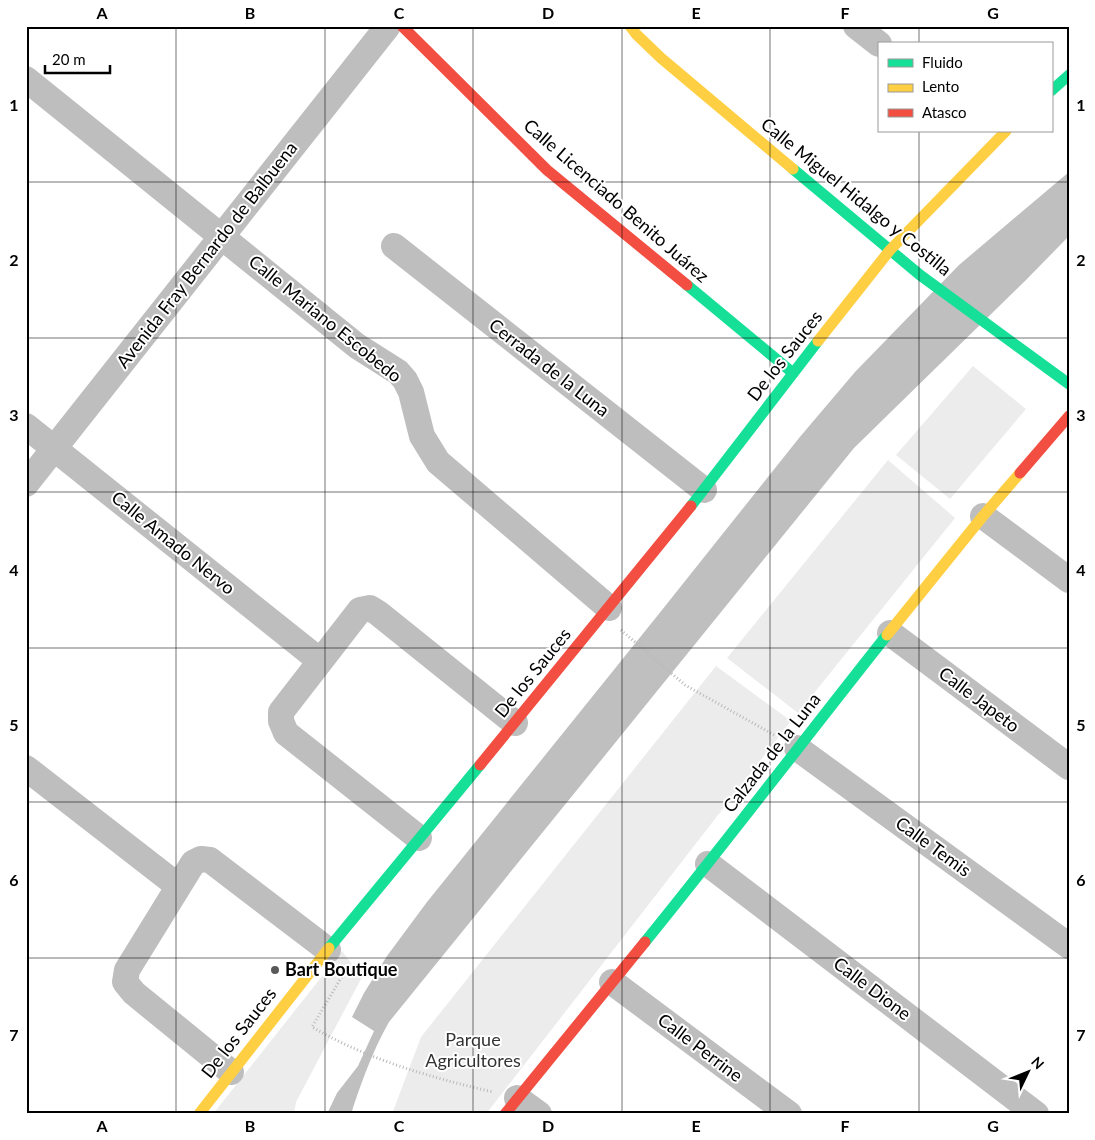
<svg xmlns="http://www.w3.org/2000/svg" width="1095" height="1140" font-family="Lato,sans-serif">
	<rect width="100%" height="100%" fill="#fff"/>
	<!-- green -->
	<g fill="#ececec">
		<polygon points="973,366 1026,409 950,499 896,455"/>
		<polygon points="888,460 955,518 798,713 727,658"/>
		<polygon points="716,666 791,721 486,1114 392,1114 421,1037"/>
		<polygon points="342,951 362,977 296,1102 294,1114 213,1114"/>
	</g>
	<!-- water -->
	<path fill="#bfbfbf" d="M 1069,172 L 1069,236 L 1026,280 L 854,448 L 389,1022 C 373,1050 361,1083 351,1114 L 327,1114 L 337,1093 L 358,1066 L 374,1031 L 352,1017 L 364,993 L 387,956 L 427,902 L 658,615 L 799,438 L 855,372 L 959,265 Z"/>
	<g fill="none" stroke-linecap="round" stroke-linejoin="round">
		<!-- path -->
		<g stroke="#b9b9b9" stroke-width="3" stroke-dasharray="1 2.5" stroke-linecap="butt">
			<polyline points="621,630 685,685 776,736"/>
			<path d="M 347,968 L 312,1027 C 369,1060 429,1077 493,1092"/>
		</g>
		<!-- street -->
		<g stroke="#bebebe" stroke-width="26">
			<polyline points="856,26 879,44"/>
			<polyline points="26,79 357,346 398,372 405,380 411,392 422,436 438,462 609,608"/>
			<polyline points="394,246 704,490"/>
			<polyline points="26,426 319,660"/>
			<polyline points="26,484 388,26"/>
			<polyline points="983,516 1069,580"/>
			<polyline points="890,633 1069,767"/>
			<polyline points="797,748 1069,946"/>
			<polyline points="26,768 178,886"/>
			<polyline points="419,838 286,733 281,721 281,712 360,610 370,608 378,613 515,723"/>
			<polyline points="708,864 1036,1114"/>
			<polyline points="612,982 789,1114"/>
			<polyline points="231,1072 134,993 125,982 127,970 193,863 201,859 210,860 328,950"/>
			<polyline points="517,1098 539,1114"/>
		</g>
		<!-- fast -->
		<g stroke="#16e098" stroke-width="11">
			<polyline points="1051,91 1069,75"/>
			<polyline points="793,169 920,275 1069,384"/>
			<polyline points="687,285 793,373"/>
			<polyline points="691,506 818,341"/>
			<path d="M 645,942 C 727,841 806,737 887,635"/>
			<polyline points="329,948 480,765"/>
		</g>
		<!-- slow -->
		<g stroke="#ffcf43" stroke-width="11">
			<polyline points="630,26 636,34 661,58 793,169"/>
			<polyline points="818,341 890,250 1006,131"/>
			<polyline points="887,635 983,516 1020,473"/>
			<polyline points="199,1114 329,948"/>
		</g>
		<!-- jam -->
		<g stroke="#f24e42" stroke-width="11">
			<polyline points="402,26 547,170 687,285"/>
			<polyline points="1020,473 1069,416"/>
			<polyline points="480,765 691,506"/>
			<polyline points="505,1114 645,942"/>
		</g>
	</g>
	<!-- grid -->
	<path fill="none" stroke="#000" stroke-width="1" stroke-opacity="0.55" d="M 176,26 L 176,1114M 325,26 L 325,1114M 473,26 L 473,1114M 622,26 L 622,1114M 770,26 L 770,1114M 919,26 L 919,44M 919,131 L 919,1114M 26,182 L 1069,182M 26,338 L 1069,338M 26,492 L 1069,492M 26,648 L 1069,648M 26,802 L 1069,802M 26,958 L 1069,958"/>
	<!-- markers -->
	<circle fill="#595959" stroke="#fff" stroke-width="2" cx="275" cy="970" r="5"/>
	<g text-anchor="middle" stroke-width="4" stroke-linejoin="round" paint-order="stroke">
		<!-- street labels -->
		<g font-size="18" fill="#000" stroke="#fff">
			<text transform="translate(856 197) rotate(39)" y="6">Calle Miguel Hidalgo y Costilla</text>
			<text transform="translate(616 201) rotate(41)" y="6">Calle Licenciado Benito Juárez</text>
			<text transform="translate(207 255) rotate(-52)" y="6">Avenida Fray Bernardo de Balbuena</text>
			<text transform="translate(325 319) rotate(39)" y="6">Calle Mariano Escobedo</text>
			<text transform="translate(785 356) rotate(-52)" y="6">De los Sauces</text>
			<text transform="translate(549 368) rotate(38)" y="6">Cerrada de la Luna</text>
			<text transform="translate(173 543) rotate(39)" y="6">Calle Amado Nervo</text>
			<text transform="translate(533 673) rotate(-51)" y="6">De los Sauces</text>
			<text transform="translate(979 700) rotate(37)" y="6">Calle Japeto</text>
			<text transform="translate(772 753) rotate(-52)" y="6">Calzada de la Luna</text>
			<text transform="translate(933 847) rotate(36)" y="6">Calle Temis</text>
			<text transform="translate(872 989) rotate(37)" y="6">Calle Dione</text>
			<text transform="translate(239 1033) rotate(-52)" y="6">De los Sauces</text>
			<text transform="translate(700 1048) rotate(37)" y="6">Calle Perrine</text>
		</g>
		<!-- poi labels -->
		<g font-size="18" font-weight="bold" fill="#000" stroke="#fff" text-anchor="start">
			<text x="285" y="976">Bart Boutique</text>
		</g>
		<!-- park labels -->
		<g font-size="18" fill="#333" stroke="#fff">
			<text x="473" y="1046">Parque<tspan x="473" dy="21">Agricultores</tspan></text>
		</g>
	</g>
	<!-- border -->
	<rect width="1095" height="1140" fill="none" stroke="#ffffff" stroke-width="55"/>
	<!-- legend -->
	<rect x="878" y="42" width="175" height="90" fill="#ffffff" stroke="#999999"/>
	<rect x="888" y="59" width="25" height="8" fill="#16e098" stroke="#999999"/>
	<text x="922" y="68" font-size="15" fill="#000000">Fluido</text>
	<rect x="888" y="84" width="25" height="8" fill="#ffcf43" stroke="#999999"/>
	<text x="922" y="92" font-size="15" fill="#000000">Lento</text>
	<rect x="888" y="109" width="25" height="8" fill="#f24e42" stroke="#999999"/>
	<text x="922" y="118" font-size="15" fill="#000000">Atasco</text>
	<!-- north arrow -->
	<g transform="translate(1028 1072) rotate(47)" stroke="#ffffff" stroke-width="4" paint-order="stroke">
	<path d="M0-4L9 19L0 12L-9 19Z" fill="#000000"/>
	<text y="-8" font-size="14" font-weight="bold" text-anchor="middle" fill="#000000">N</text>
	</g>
	<!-- scale -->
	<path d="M45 65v8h65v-8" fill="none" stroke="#000000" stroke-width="2.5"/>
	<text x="52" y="65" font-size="15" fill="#000000" stroke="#ffffff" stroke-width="4" paint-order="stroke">20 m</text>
	<rect x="28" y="28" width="1040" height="1084" fill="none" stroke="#000" stroke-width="2"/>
	<g font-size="16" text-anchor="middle" font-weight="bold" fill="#000">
		<text x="102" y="19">A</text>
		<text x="250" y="19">B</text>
		<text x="399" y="19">C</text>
		<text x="548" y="19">D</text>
		<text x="696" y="19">E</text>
		<text x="845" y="19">F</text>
		<text x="993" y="19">G</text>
		<text x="14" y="111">1</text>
		<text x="1081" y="111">1</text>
		<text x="14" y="266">2</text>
		<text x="1081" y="266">2</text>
		<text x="14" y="421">3</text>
		<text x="1081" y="421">3</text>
		<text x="14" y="576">4</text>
		<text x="1081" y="576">4</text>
		<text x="14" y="731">5</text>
		<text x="1081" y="731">5</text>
		<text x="14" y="886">6</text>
		<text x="1081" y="886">6</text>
		<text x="14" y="1041">7</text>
		<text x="1081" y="1041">7</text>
		<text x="102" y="1132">A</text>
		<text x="250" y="1132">B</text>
		<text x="399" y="1132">C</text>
		<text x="548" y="1132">D</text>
		<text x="696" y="1132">E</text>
		<text x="845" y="1132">F</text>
		<text x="993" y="1132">G</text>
	</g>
</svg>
